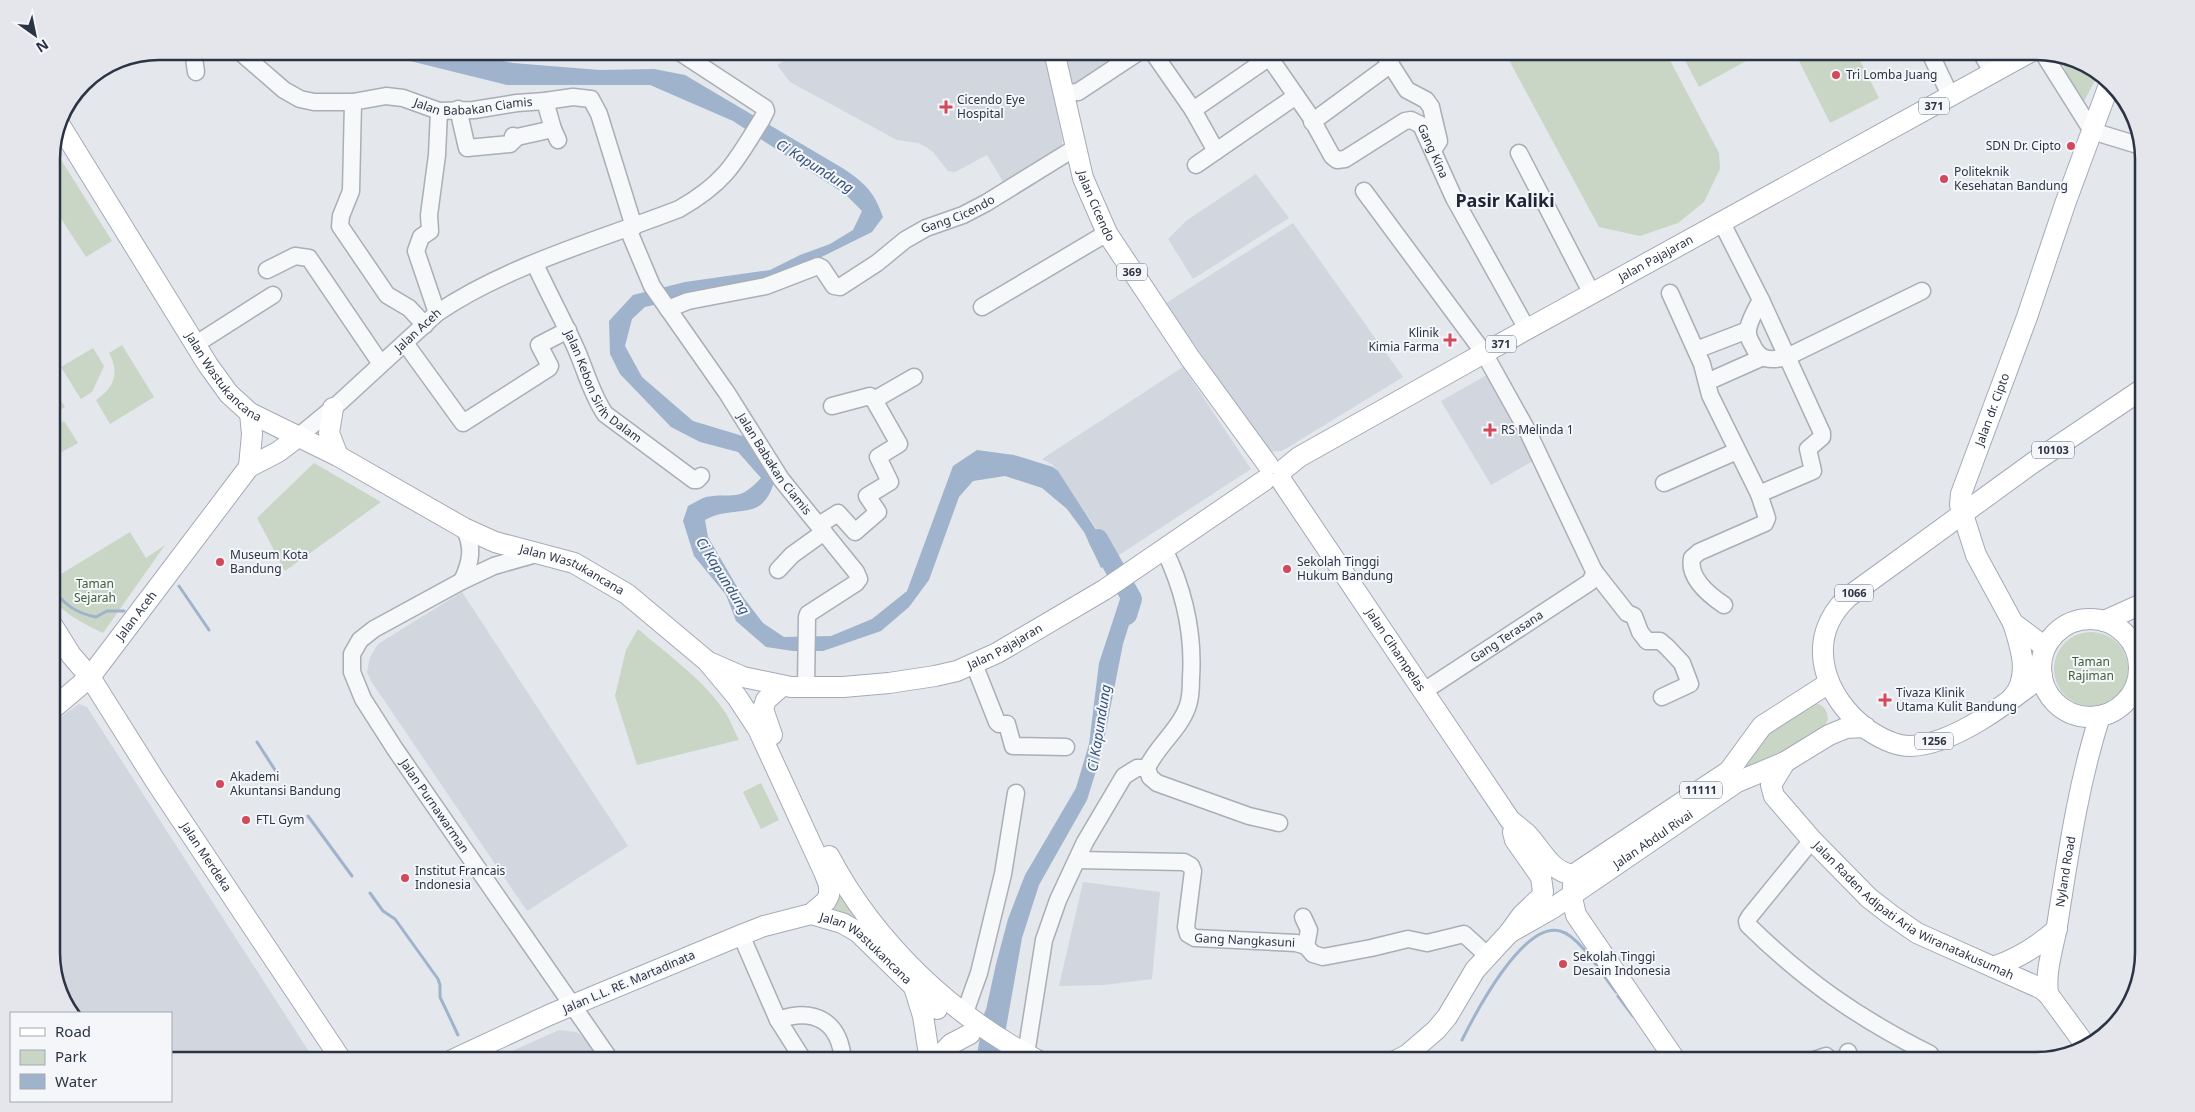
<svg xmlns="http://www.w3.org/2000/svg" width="2195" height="1112" font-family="'Noto Sans',sans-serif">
	<rect width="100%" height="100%" fill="#e4e7ec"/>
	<!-- built -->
	<g fill="#d2d6de">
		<polygon points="801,51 1044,51 1062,137 1062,148 1005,185 987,155 955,172 948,171 933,152 926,147 918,143 897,140 790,82 777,65"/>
		<polygon points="1065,51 1134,51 1073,88"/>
		<polygon points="1256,174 1289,218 1193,279 1168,239 1186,221"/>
		<polygon points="1293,223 1403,377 1282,451 1268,452 1166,303"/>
		<polygon points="1183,367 1251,469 1116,557 1053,465 1042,459"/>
		<polygon points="1492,372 1538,458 1491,485 1441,401"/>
		<polygon points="462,592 628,846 527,911 371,681 367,672 370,657 378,644"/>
		<polygon points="79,704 87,707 315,1061 171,1061 171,1013 74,1013 68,1009 52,960 51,724"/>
		<polygon points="1083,882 1160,892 1152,979 1104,985 1059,986"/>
		<polygon points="559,1030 576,1032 585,1038 600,1061 499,1061 497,1058"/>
		<polygon points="892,1053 893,1061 851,1061 851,1055"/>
	</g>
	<!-- green -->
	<g fill="#c9d6c5">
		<polygon points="1504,51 1665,51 1719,153 1720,169 1704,202 1678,223 1640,236 1599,227"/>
		<polygon points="1680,51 1764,51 1699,87"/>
		<polygon points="1794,51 1855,51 1879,98 1830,123"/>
		<polygon points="2060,57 2083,62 2098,75 2084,101 2081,102 2077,99"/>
		<polygon points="53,147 112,241 86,257 51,203"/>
		<path d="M 122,345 L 154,397 L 110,424 L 96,400 C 114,388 120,373 109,353 Z"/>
		<polygon points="93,348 104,366 92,392 81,399 61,367"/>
		<polygon points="51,385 65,407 51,416"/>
		<polygon points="64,421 78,443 51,458 51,428"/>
		<polygon points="314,463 381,502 285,571 257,518"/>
		<path d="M 130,532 L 146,558 L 165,545 L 103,633 C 90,627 54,609 51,594 C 50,583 51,570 51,559 L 61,574 Z"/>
		<path d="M 638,629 C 668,655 703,679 725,712 C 731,721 734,731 739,740 L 637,765 L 615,696 L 626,650 Z"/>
		<circle cx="2091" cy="669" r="37"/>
		<path d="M 1812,703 C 1822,703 1827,708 1828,719 C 1820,744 1758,765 1734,775 L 1765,734 Z"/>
		<polygon points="761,783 779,820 761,829 743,792"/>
		<polygon points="839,892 857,919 831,908"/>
		<polygon points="919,1051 920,1061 897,1061 896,1053"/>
	</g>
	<!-- water -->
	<g fill="#9fb4cc">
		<path d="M 362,51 L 451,51 L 513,63 L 600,70 L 654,69 L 685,75 L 844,169 C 866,184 874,192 883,217 L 872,232 L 765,285 L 693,296 L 645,307 L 632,319 L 625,346 L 642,377 L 693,421 L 746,437 L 775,478 C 764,525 735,503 705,520 L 708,537 L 743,597 L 763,623 L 784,637 L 831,636 L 872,619 L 907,591 L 953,466 L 977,450 L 1014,455 L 1053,467 L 1058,471 L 1115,559 L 1101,568 L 1084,532 L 1067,509 L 1042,488 L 1005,476 L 973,481 L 959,497 L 929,580 L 909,607 L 881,631 L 823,651 L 793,651 L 766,647 L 736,621 L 726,595 L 694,556 L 683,521 L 688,506 C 694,503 700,499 706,497 C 734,492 738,503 761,478 L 738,452 L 700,442 L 671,427 L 620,374 L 610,354 L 609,321 L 633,295 L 685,282 L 770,270 L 800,255 L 830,244 L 853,230 L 862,211 L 845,194 L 733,121 L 650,85 L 507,85 L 394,57 Z"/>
		<polygon points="1135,586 1134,609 1123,644 1101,755 1087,800 1039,885 1022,938 1005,1034 984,1019 996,964 1008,919 1025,875 1076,788 1089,744 1099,663 1121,596"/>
	</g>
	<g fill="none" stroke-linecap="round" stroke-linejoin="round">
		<!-- stream -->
		<g stroke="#9fb4cc" stroke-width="3">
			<polyline points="179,586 209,630"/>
			<path d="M 51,587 C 64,604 75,613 96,617 L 107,611 L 124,611"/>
			<polyline points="257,742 275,770"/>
			<polyline points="308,816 352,876"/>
			<polyline points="370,893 383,911 395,919 438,979 440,985 440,997 458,1035"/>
			<polyline points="1618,996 1633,1016"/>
			<path d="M 1462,1040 C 1475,1014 1523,921 1560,931 C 1580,936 1603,976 1616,992"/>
		</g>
		<!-- river -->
		<g stroke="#9fb4cc" stroke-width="20">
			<polyline points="1098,539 1132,599 1127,615"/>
			<polyline points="986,1061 994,1016"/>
		</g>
		<defs>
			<g id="minor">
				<polyline points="193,51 196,72"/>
				<path id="s1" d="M 239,51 L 284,90 L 300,99 L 314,102 L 353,102 L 386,96 L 403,98 L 439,111 L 474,110 L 517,103 L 545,101 L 573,97 L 591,99 L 599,114 L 634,227"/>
				<polyline points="1152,51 1193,110 1216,151"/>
				<path id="s2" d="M 1265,51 L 1310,116 L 1332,156 L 1337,160 L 1345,159 L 1405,121 L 1411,120 L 1421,125 L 1454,198 L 1527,329"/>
				<polyline points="1382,51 1407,90 1426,100 1431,107 1439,141 1435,147"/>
				<polyline points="1929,51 1951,97"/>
				<polyline points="1980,51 1993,73"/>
				<polyline points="2043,53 2092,131 2141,146"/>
				<polyline points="1065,93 1078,92 1140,51"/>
				<polyline points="545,101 553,129 558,140"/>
				<polyline points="353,102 351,191 341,216 340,226 387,295 409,308 425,325"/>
				<polyline points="458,109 467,148 510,144 517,137"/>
				<polyline points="1193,110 1277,52"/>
				<polyline points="1312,122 1391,64"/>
				<polyline points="513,136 517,137 553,129"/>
				<polyline points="1519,153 1592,294"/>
				<polyline points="1196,165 1296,96"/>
				<polyline points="1364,191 1484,353 1528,432 1594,571 1627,613 1634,616 1640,632 1647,641 1660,641 1667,647 1682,663 1690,684 1662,697"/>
				<path id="s3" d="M 628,229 L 652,286 L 727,393 L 781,479 L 856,572 L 859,579 L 856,583 L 808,614 L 807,617 L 806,687"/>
				<path id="s4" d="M 535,264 C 548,293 564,321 577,351 C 586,372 592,395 605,414 L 694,480 L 697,480 L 701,476"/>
				<polyline points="267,270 295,256 309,258 381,364"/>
				<polyline points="1670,293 1702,364 1710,395 1759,494 1813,471 1808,449 1822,437 1822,433 1761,300 1722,223"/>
				<path d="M 1761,300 C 1756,309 1750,319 1748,329 C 1747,335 1749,339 1752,344 C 1759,361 1771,361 1787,357 L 1922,291"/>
				<polyline points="982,307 1107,233"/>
				<path id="s5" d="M 668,309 L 688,301 L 766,286 L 818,266 L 822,268 L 834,286 L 840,287 L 877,263 L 905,240 L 926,228 L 963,215 L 986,203 L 1075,148"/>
				<polyline points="437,313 416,251 421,237 430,231 429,215 437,155 439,111"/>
				<polyline points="405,343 463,423 549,368 550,366 539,345 568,330"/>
				<polyline points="196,344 273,295"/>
				<polyline points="1696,350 1748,330"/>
				<polyline points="1707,382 1761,358"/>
				<polyline points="832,406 870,396 874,400"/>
				<path id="s6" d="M 299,436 L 339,403 L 437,313 C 508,265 599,240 679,209 C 725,183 735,163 762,119 L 766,111 L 765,108 L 678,51"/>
				<polyline points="1664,483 1737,451"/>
				<polyline points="819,525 838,513 855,532 878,512 867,496 890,482 878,457 899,444 874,400 914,377"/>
				<path d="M 1164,549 C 1184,590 1194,632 1191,678 C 1191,687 1191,699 1187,708 C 1179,730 1157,746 1147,768 L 1150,777 L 1157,783 L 1249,816 L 1279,823"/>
				<path id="s7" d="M 536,554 L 494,566 L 462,581 L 374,629 L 360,640 L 352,654 L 352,672 L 363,699 L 395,749 L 611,1061"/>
				<polyline points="778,570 792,555 824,532"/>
				<path d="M 462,581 C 471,562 474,547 464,528"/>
				<path d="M 1724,605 C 1709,595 1688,578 1692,558 L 1699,552 L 1765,523 L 1767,518 L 1759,494"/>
				<polyline points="974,664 997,722 999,724 1007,724 1013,746 1066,747"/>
				<path id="s8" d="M 1424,691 L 1590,582 L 1595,572"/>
				<path d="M 1812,840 L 1750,916 L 1747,921 L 1748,925 C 1805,981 1858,1018 1930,1054"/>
				<path id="s9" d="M 1077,860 L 1184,862 L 1191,866 L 1193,871 L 1186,927 L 1188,934 L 1195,938 L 1296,943 L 1306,946 L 1313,954 L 1323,957 L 1371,948 L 1408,939 L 1427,943 L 1464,934 L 1487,955"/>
				<polyline points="1303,917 1309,930 1306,946"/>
				<polyline points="741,935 778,1020 804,1061"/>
				<polyline points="964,1015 979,973 1003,874 1016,793"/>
				<path d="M 778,1020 C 814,1007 840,1021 843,1061"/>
				<polyline points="1848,1052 1851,1061"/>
				<polyline points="1026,1054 1044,940 1058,900 1085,842 1124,776 1137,768 1147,768"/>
				<polyline points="1811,1061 1826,1056"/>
			</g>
			<g id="major">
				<path id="s10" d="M 1054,51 L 1083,178 L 1107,233 L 1190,358 L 1268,465"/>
				<path id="s11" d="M 58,122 L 208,365 L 229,394 L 250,413 L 338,456 L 464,528 L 495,542 L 574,563 L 627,594 L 707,661 L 737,697 L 758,729 L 824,872 L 829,885 L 829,895 L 826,901 L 811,914 L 764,926 L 741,935 L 549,1015 L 450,1061"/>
				<polyline points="333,408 329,433 338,456"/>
				<polyline points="249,467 252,434 250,413"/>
				<path id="s12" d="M 1283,470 L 1299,457 L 1484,353 L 2032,51"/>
				<path id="s13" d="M 1281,480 L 1510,820 C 1515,824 1521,829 1526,833 C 1542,849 1549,871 1573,875"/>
				<circle cx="2090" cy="668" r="49"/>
				<polyline points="2104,621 2144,603"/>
				<path id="s14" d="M 51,623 L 71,655 L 90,677 L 156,782 L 342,1061"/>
				<path id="s15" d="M 2045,647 L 2013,623 L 1976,555 L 1960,505 L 1961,494 L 2027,317 L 2065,204 L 2109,85"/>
				<path id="s16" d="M 711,663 L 743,677 L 791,687 L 843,687 L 889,683 L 935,676 L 957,671 L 997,653 L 1104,590 L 1265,480"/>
				<path d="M 2042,676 C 2009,702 1954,745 1910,746 C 1895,746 1880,738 1868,730 C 1824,698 1803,639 1848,597 L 2034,462 L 2144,388"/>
				<path d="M 2012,698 C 2031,677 2021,648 2013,623"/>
				<path id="s17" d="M 51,710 L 90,677 L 249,467 L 278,452 L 299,436"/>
				<polyline points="772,735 763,709 766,700 782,686"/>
				<path id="s18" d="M 1785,762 L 1771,785 L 1774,796 L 1812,840 L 1869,898 L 1891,915 L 1917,933 L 2042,989 L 2048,994 L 2086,1046"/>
				<path d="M 829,856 C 875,943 951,1015 1039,1061"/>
				<polyline points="1573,875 1729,771 1762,726 1829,683"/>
				<polyline points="1573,884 1573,902 1576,915 1676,1061"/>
				<path id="s19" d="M 811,914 L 842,923 L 858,932 L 937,1009"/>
				<path id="s20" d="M 1509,933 L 1553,908 L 1737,782 L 1785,762 L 1829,735 L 1846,728 L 1865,727"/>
				<path d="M 1993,967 C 2017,959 2038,946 2057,929"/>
				<polyline points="915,990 923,1016 930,1061"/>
				<path id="s21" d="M 2048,994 C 2045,971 2053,949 2057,926 C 2068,856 2078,784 2100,716"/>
				<polyline points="935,1061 951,1044 970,1034"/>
				<polyline points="1395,1061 1407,1055 1436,1030 1447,1017 1475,970 1509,933 1522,915 1540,898 1543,892 1541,877 1515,840 1513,832"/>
			</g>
		</defs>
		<!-- minor casing -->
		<use href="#minor" stroke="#a9aeb7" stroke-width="19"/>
		<!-- major casing -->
		<use href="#major" stroke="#a3abb8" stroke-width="22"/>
		<!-- minor -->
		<use href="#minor" stroke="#f7f8fa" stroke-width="16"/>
		<!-- major -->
		<use href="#major" stroke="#fff" stroke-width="20"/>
	</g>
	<!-- markers -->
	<g fill="#d1495b" stroke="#f4f6f9" stroke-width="2">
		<circle cx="1836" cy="75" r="5"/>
		<path d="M943.5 99.5h5v5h5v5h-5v5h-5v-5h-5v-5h5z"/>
		<circle cx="2071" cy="146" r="5"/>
		<circle cx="1944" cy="179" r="5"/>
		<path d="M1447.5 332.5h5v5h5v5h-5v5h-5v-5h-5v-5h5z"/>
		<path d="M1487.5 422.5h5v5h5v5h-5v5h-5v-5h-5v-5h5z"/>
		<circle cx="220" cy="562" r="5"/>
		<circle cx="1287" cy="569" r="5"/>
		<path d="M1882.5 692.5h5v5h5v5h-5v5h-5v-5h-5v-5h5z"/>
		<circle cx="220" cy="784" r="5"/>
		<circle cx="246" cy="820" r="5"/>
		<circle cx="405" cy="878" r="5"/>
		<circle cx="1563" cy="964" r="5"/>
	</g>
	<g text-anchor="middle" stroke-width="4" stroke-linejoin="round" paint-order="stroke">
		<!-- shield labels -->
		<g fill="#f4f6f9" stroke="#676e7b" stroke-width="1">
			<rect x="1919" y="97.5" width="30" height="17" rx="4"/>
			<rect x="1117" y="263.5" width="30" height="17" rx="4"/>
			<rect x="1486" y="335.5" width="30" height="17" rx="4"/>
			<rect x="2032" y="441.5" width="42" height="17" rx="4"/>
			<rect x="1835" y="584.5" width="38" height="17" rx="4"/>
			<rect x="1915" y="732.5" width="38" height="17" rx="4"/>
			<rect x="1680" y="781.5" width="42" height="17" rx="4"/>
		</g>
		<g font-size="11" font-weight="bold" fill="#2b3445">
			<text x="1934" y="110">371</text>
			<text x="1132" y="276">369</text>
			<text x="1501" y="348">371</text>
			<text x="2053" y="454">10103</text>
			<text x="1854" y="597">1066</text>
			<text x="1934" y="745">1256</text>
			<text x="1701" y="794">11111</text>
		</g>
		<!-- poi labels -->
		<g font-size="12" fill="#2b3445" stroke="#f4f6f9" text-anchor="start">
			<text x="1846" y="79">Tri Lomba Juang</text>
			<text x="957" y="104">Cicendo Eye<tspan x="957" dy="14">Hospital</tspan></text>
			<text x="2061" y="150" text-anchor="end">SDN Dr. Cipto</text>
			<text x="1954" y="176">Politeknik<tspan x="1954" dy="14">Kesehatan Bandung</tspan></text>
			<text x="1439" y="337" text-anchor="end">Klinik<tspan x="1439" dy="14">Kimia Farma</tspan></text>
			<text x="1501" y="434">RS Melinda 1</text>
			<text x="230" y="559">Museum Kota<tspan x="230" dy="14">Bandung</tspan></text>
			<text x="1297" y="566">Sekolah Tinggi<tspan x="1297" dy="14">Hukum Bandung</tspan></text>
			<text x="1896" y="697">Tivaza Klinik<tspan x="1896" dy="14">Utama Kulit Bandung</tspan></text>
			<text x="230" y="781">Akademi<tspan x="230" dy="14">Akuntansi Bandung</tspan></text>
			<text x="256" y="824">FTL Gym</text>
			<text x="415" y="875">Institut Francais<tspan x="415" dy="14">Indonesia</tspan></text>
			<text x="1573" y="961">Sekolah Tinggi<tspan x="1573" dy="14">Desain Indonesia</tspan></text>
		</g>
		<!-- street labels -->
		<g font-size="12" fill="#2b3445" stroke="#f4f6f9">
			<text dy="4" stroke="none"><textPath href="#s1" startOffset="254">Jalan Babakan Ciamis</textPath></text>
			<text dy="4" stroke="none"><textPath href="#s2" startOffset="256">Gang Kina</textPath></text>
			<text dy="4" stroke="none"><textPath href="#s10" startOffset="161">Jalan Cicendo</textPath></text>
			<text dy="4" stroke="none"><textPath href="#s5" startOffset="328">Gang Cicendo</textPath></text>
			<text dy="4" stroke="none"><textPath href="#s12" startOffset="429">Jalan Pajajaran</textPath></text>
			<text dy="4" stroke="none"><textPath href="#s6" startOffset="159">Jalan Aceh</textPath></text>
			<text dy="4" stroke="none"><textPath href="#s11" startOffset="305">Jalan Wastukancana</textPath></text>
			<text dy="4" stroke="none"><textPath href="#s4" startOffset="142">Jalan Kebon Sirih Dalam</textPath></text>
			<text dy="4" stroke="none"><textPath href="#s15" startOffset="271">Jalan dr. Cipto</textPath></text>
			<text dy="4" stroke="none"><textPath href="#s3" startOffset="278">Jalan Babakan Ciamis</textPath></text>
			<text dy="4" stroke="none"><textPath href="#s11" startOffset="709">Jalan Wastukancana</textPath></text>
			<text dy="4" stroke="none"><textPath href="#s17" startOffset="128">Jalan Aceh</textPath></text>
			<text dy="4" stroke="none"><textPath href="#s8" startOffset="99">Gang Terasana</textPath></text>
			<text dy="4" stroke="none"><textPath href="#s16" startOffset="305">Jalan Pajajaran</textPath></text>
			<text dy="4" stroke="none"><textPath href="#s13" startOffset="205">Jalan Cihampelas</textPath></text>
			<text dy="4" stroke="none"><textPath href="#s7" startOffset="389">Jalan Purnawarman</textPath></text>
			<text dy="4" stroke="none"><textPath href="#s20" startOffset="172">Jalan Abdul Rivai</textPath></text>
			<text dy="4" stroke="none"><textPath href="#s14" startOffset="281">Jalan Merdeka</textPath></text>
			<text dy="4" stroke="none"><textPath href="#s21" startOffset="124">Nyland Road</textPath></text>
			<text dy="4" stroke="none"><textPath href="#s18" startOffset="222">Jalan Raden Adipati Aria Wiranatakusumah</textPath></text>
			<text dy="4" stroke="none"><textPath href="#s9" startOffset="242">Gang Nangkasuni</textPath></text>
			<text dy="4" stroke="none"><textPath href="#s19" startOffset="66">Jalan Wastukancana</textPath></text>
			<text transform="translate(629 982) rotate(-23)" y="4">Jalan L.L. RE. Martadinata</text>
		</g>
		<!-- park labels -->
		<g font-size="12" fill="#3f6138" stroke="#f4f6f9">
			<text x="95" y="588">Taman<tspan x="95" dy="14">Sejarah</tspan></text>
			<text x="2091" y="666">Taman<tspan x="2091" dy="14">Rajiman</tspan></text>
		</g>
		<!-- water labels -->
		<g font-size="14" font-style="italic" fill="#34527a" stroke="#f4f6f9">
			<text transform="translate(815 166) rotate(32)" y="5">Ci Kapundung</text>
			<text transform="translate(723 576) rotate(58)" y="5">Ci Kapundung</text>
			<text transform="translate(1099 728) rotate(-81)" y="5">Ci Kapundung</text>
		</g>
		<!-- district labels -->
		<g font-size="18" font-weight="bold" fill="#1d2536" stroke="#f4f6f9">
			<text x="1505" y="207">Pasir Kaliki</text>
		</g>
	</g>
	<!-- crop -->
	<path d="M0 0H2195V1112H0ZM159 60H2036A99 99 0 0 1 2135 159V953A99 99 0 0 1 2036 1052H159A99 99 0 0 1 60 953V159A99 99 0 0 1 159 60Z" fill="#e4e6eb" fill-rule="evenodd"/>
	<path fill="none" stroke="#2b3445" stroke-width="2.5" d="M159 60H2036A99 99 0 0 1 2135 159V953A99 99 0 0 1 2036 1052H159A99 99 0 0 1 60 953V159A99 99 0 0 1 159 60Z"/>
	<!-- legend -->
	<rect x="10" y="1012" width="162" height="90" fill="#f4f6f9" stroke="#a4a8b1"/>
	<rect x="20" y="1028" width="25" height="8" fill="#ffffff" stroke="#a4a8b1"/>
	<text x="55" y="1037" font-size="15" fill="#2b3445">Road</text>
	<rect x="20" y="1050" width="25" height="15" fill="#c9d6c5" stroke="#a4a8b1"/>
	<text x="55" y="1062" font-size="15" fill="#2b3445">Park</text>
	<rect x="20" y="1074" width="25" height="15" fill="#9fb4cc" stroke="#a4a8b1"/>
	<text x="55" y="1087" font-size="15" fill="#2b3445">Water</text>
	<!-- north arrow -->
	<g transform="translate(35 35) rotate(147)" stroke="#f4f6f9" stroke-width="4" paint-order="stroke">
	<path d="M0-4L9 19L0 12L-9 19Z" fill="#2b3445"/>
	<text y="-8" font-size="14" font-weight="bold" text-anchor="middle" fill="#2b3445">N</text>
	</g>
</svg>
